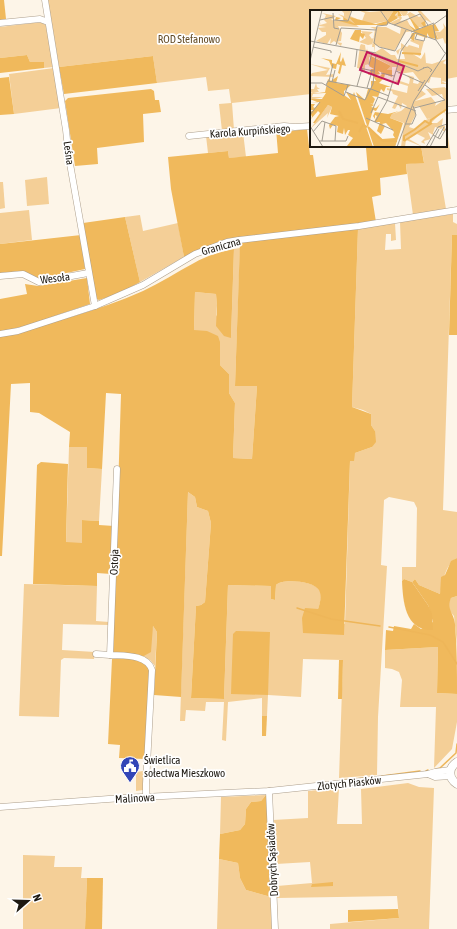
<svg xmlns="http://www.w3.org/2000/svg" width="457" height="929" font-family="'Asap Condensed',sans-serif">
	<rect width="100%" height="100%" fill="#fdf5e8"/>
	<!-- green -->
	<g fill="#f4cf97">
		<polygon points="48,0 457,0 457,77 446,79 446,11 311,11 311,94 232,103 234,130 222,131 219,104 231,103 229,89 208,91 206,77 157,83 153,56 59,67"/>
		<polygon points="41,22 47,26 54,67 44,68 44,62 30,62 27,55 0,58 0,27"/>
		<polygon points="54,68 61,108 14,114 9,74"/>
		<polygon points="446,121 451,159 438,161 446,209 413,215 406,164 424,162 421,146 446,146"/>
		<polygon points="243,132 246,157 229,158 228,151 208,153 206,136"/>
		<polygon points="47,177 49,204 27,206 25,180"/>
		<polygon points="0,182 3,182 5,208 0,209"/>
		<polygon points="29,210 32,240 0,244 0,213"/>
		<path d="M 453,214 L 453,222 L 457,224 L 457,235 L 452,235 L 443,510 L 457,512 L 457,558 C 445,564 443,582 440,594 L 419,585 L 415,579 L 412,582 L 404,579 L 402,581 L 402,567 L 416,567 L 417,508 L 414,502 L 389,497 L 384,500 L 381,565 L 387,566 L 378,717 L 377,775 L 339,778 L 343,660 L 303,659 L 301,697 L 268,695 L 267,716 L 262,716 L 262,698 L 228,702 L 226,741 L 222,740 L 224,702 L 206,702 L 205,711 L 186,710 L 185,721 L 180,721 L 188,492 L 195,497 L 197,507 L 208,511 L 211,523 L 205,602 L 201,605 L 196,606 L 191,698 L 224,699 L 228,585 L 271,586 L 271,599 L 275,600 L 276,585 C 281,578 315,581 320,590 C 322,596 320,604 318,609 L 313,610 L 345,624 L 350,461 L 355,453 L 372,447 L 375,431 L 371,425 L 371,414 L 363,410 L 352,407 L 358,229 L 395,223 L 396,240 L 391,241 L 391,234 L 386,234 L 385,250 L 401,249 L 400,222 Z"/>
		<polygon points="140,215 143,231 178,223 184,257 140,282 125,217"/>
		<polygon points="240,248 235,385 257,386 252,459 233,458 235,403 229,393 229,374 220,365 219,355 194,330 195,292 216,294 217,306 216,315 231,338 234,249"/>
		<polygon points="69,447 87,447 87,468 102,469 99,521 82,520 82,543 66,543"/>
		<polygon points="24,584 97,586 96,621 109,622 109,625 63,624 62,650 95,652 94,659 64,658 61,660 59,717 19,716"/>
		<polygon points="457,596 457,644 454,616 449,610 448,603 451,598"/>
		<polygon points="153,626 157,632 155,666 150,660 142,657"/>
		<polygon points="438,647 437,693 457,694 457,722 452,749 434,768 436,707 400,707 402,680 399,672 392,669 385,668 385,650"/>
		<polygon points="143,771 143,790 136,791 136,772"/>
		<polygon points="408,783 419,787 434,788 429,929 330,929 330,924 399,918 397,896 277,898 277,886 312,883 310,862 276,864 273,820 308,818 308,791 339,788 337,824 362,824 361,789"/>
		<polygon points="266,795 261,801 251,802 246,809 245,824 240,830 220,834 221,797"/>
		<polygon points="23,855 55,856 54,867 82,867 81,878 87,878 85,929 23,929"/>
		<polygon points="219,859 238,863 240,878 246,890 271,897 273,929 217,929"/>
	</g>
	<!-- forest -->
	<g fill="#f0b95c">
		<polygon points="0,0 4,0 6,19 0,20"/>
		<polygon points="27,55 30,62 44,62 44,68 0,73 0,58"/>
		<polygon points="153,56 157,83 64,94 59,67"/>
		<polygon points="9,77 14,114 0,115 0,78"/>
		<polygon points="151,89 154,91 155,100 159,100 161,112 143,114 144,142 97,148 98,164 75,166 65,101 68,98"/>
		<polygon points="283,128 283,132 307,129 310,155 313,155 316,177 368,170 366,148 381,146 421,146 424,163 406,164 407,174 380,178 381,195 372,197 376,222 237,238 204,247 184,257 171,189 168,157 228,151 229,158 278,153 276,129"/>
		<polygon points="125,217 140,282 120,293 99,300 94,298 83,223"/>
		<path d="M 358,229 L 352,407 L 371,414 L 371,425 L 375,431 L 376,442 L 372,447 L 355,453 L 354,461 L 350,461 L 344,635 L 303,633 L 302,618 L 305,608 L 318,609 C 320,603 322,596 319,590 C 315,581 281,578 276,585 L 275,600 L 271,599 L 271,586 L 228,585 L 224,699 L 191,698 L 196,606 L 201,605 L 205,602 L 211,523 L 208,511 L 197,507 L 195,497 L 188,492 L 181,697 L 154,695 L 157,632 L 153,626 L 151,652 L 142,657 L 113,653 L 121,394 L 106,393 L 102,469 L 87,468 L 87,447 L 69,447 L 70,432 L 39,413 L 30,412 L 30,383 L 11,384 L 2,556 L 0,556 L 0,336 C 48,324 98,311 143,291 C 160,283 177,272 194,263 C 206,256 220,252 234,249 L 231,338 L 224,336 L 216,326 L 217,306 L 216,294 L 195,292 L 194,330 L 207,331 L 218,336 L 220,342 L 220,365 L 229,374 L 229,393 L 235,403 L 233,458 L 252,459 L 257,386 L 235,386 L 240,242 Z"/>
		<polygon points="81,235 85,269 39,279 23,271 0,273 0,244"/>
		<polygon points="452,235 457,235 457,335 449,335"/>
		<polygon points="87,278 90,304 25,326 16,328 16,330 0,332 0,299 27,294 25,284 38,286"/>
		<polygon points="41,462 68,464 66,542 82,543 82,520 99,521 99,525 114,526 111,574 97,573 97,586 33,584 37,465"/>
		<path d="M 457,558 L 457,596 L 451,598 C 446,609 454,613 455,624 C 457,647 457,671 457,694 L 437,693 L 438,647 L 385,650 L 386,630 L 393,631 L 394,626 L 411,629 L 414,624 L 421,629 L 433,622 L 428,605 L 412,582 L 415,579 L 419,585 L 440,594 L 441,577 L 445,575 L 451,561 Z"/>
		<polygon points="236,631 270,632 268,695 231,694 233,634"/>
		<path d="M 124,658 C 135,660 145,660 150,671 L 145,759 L 119,758 L 120,745 L 108,744 L 112,659 Z"/>
		<polygon points="339,660 343,660 342,699 338,699"/>
		<polygon points="262,716 267,716 266,736 262,736"/>
		<polygon points="266,795 267,796 271,897 246,890 240,878 238,863 219,859 220,834 240,830 245,824 246,809 251,802 261,801"/>
		<polygon points="87,878 103,878 102,929 85,929"/>
		<polygon points="333,882 333,886 311,887 312,884"/>
		<polygon points="398,909 399,918 348,922 348,910"/>
	</g>
	<!-- water -->
	<path fill="#eeb659" d="M 404,579 L 412,582 L 428,605 L 432,614 L 433,630 C 405,631 403,602 402,581 Z"/>
	<g fill="none" stroke-linecap="round" stroke-linejoin="round">
		<!-- stream -->
		<g stroke="#eeb659" stroke-width="1.5">
			<polyline points="297,608 331,619 380,626"/>
			<polyline points="389,627 430,635 443,642 457,664"/>
			<polyline points="436,769 440,768 456,753 457,744"/>
			<polyline points="426,771 428,770"/>
			<polyline points="382,776 420,771"/>
			<polyline points="341,780 375,777"/>
		</g>
		<defs>
			<g id="street">
				<polyline points="45,0 66,130 69,158 95,306"/>
				<polyline points="0,23 40,19 48,22"/>
				<polyline points="446,110 457,109"/>
				<polyline points="189,136 284,126 295,127 311,126"/>
				<polyline points="0,276 23,274 39,282 88,273"/>
				<polyline points="0,334 18,331 95,306 143,285 195,254 227,242 239,240 359,226 457,210"/>
				<path d="M 117,469 L 110,655 C 124,656 147,654 152,670 L 146,784 L 146,797"/>
				<polyline points="96,654 110,655"/>
				<polyline points="428,774 435,777 451,776"/>
				<polyline points="269,791 275,929"/>
				<polyline points="0,807 122,798 269,791 428,774 435,772 450,770"/>
			</g>
			<path id="secondary" d="M 457,762 C 448,768 448,778 457,784"/>
		</defs>
		<!-- street casing -->
		<use href="#street" stroke="#ad9f8c" stroke-width="7"/>
		<!-- secondary casing -->
		<use href="#secondary" stroke="#ad9f8c" stroke-width="9"/>
		<!-- street -->
		<use href="#street" stroke="#fff" stroke-width="6"/>
		<!-- secondary -->
		<use href="#secondary" stroke="#fff" stroke-width="8"/>
	</g>
	<!-- icons -->
	<defs>
		<symbol id="civic-pin" viewBox="-11 -11 22 30"><path d="M0 17L-7.5 6A9.5 9.5 0 1 1 7.5 6Z" fill="#3245b7" stroke="#fff"/><path d="M-.6-6.5H3V-4.5H.6V-3L4-1V1h2V6H-6V1h2V-1L-.6-3ZM-1.2 2.5V6h2.4V2.5Z" fill="#fff"/></symbol>
	</defs>
	<g fill-rule="evenodd">
		<use href="#civic-pin" x="119" y="755" width="22" height="30"/>
	</g>
	<g text-anchor="middle" stroke-width="3.5" stroke-linejoin="round" paint-order="stroke">
		<!-- park labels -->
		<g font-size="11" fill="#634b25" stroke="#fff">
			<text x="189" y="43">ROD Stefanowo</text>
		</g>
		<!-- street labels -->
		<g font-size="11" fill="#1d1810" stroke="#fff">
			<text transform="translate(250 131) rotate(-4)" y="4">Karola Kurpińskiego</text>
			<text transform="translate(69 153) rotate(82)" y="4">Leśna</text>
			<text transform="translate(221 246) rotate(-16)" y="4">Graniczna</text>
			<text transform="translate(55 278) rotate(-7)" y="4">Wesoła</text>
			<text transform="translate(114 562) rotate(-88)" y="4">Ostoja</text>
			<text transform="translate(349 783) rotate(-6)" y="4">Złotych Piasków</text>
			<text transform="translate(135 798) rotate(-3)" y="4">Malinowa</text>
			<text transform="translate(272 860) rotate(-93)" y="4">Dobrych Sąsiadów</text>
		</g>
		<!-- poi labels -->
		<g font-size="11" fill="#1d1810" stroke="#fff" text-anchor="start">
			<text x="144" y="764">Świetlica<tspan x="144" dy="13">sołectwa Mieszkowo</tspan></text>
		</g>
	</g>
	<!-- overview -->
	<g transform="translate(310 10)">
		<rect width="137" height="137" fill="#fdf5e8"/>
		<path d="M 31,0 L 41,0 L 40,6 L 47,9 L 45,14 L 49,17 L 28,16 L 32,23 L 31,31 L 26,32 L 32,33 L 31,36 L 24,31 L 20,34 L 21,28 L 17,34 L 6,31 L 16,25 L 16,22 L 12,22 L 8,18 L 16,17 L 9,16 L 11,12 L 10,15 L 17,13 L 14,10 L 16,5 L 12,3 L 26,6 L 21,10 L 32,11 L 34,8 L 28,4 L 34,6 L 34,3 ZM 48,0 L 60,2 L 84,0 L 77,11 L 67,13 L 57,13 L 52,12 L 48,9 L 52,11 L 55,3 ZM 96,0 L 98,2 L 96,5 L 100,2 L 109,7 L 111,6 L 107,0 L 110,0 L 122,13 L 116,10 L 114,17 L 106,17 L 98,5 L 93,6 L 89,1 ZM 88,2 L 92,8 L 90,11 L 97,10 L 103,21 L 96,22 L 84,41 L 65,35 L 64,43 L 72,38 L 81,45 L 85,45 L 87,49 L 95,49 L 93,41 L 90,39 L 88,45 L 86,41 L 91,38 L 91,33 L 97,37 L 99,35 L 109,38 L 109,35 L 100,31 L 102,29 L 114,31 L 110,46 L 101,43 L 111,49 L 115,42 L 116,53 L 122,54 L 137,49 L 133,53 L 137,55 L 137,72 L 131,71 L 137,74 L 131,74 L 131,68 L 121,67 L 119,73 L 117,72 L 111,80 L 116,84 L 105,91 L 121,87 L 126,93 L 125,96 L 134,90 L 132,84 L 122,86 L 116,79 L 136,77 L 134,77 L 137,79 L 137,99 L 134,101 L 137,106 L 133,101 L 121,113 L 127,113 L 133,108 L 132,115 L 135,116 L 135,121 L 133,121 L 133,117 L 131,119 L 125,117 L 123,123 L 125,126 L 118,122 L 121,129 L 114,131 L 115,134 L 111,132 L 115,128 L 107,124 L 99,129 L 113,137 L 96,130 L 95,137 L 91,137 L 94,113 L 80,108 L 82,104 L 91,101 L 97,96 L 92,93 L 91,99 L 88,94 L 85,99 L 82,98 L 88,86 L 83,84 L 82,81 L 77,80 L 77,78 L 97,83 L 98,76 L 85,72 L 87,70 L 99,74 L 100,69 L 97,65 L 104,67 L 103,73 L 108,74 L 110,71 L 103,62 L 88,64 L 90,61 L 87,61 L 87,57 L 82,57 L 82,64 L 73,60 L 81,62 L 77,60 L 81,56 L 61,45 L 64,43 L 64,37 L 62,37 L 65,19 L 60,17 L 76,17 L 90,24 L 91,18 L 80,13 L 90,8 L 85,7 ZM 109,96 L 117,109 L 121,108 L 113,111 L 115,111 L 105,119 L 99,117 L 106,104 L 104,97 ZM 133,13 L 137,19 L 137,32 L 135,34 L 133,28 L 126,30 L 128,28 L 125,21 L 130,22 L 134,18 ZM 51,21 L 63,22 L 59,25 L 62,29 L 64,27 L 63,34 L 58,35 L 57,39 L 62,48 L 59,47 L 59,54 L 55,55 L 55,62 L 53,60 L 52,64 L 52,59 L 47,58 L 50,36 L 51,34 L 55,35 L 56,42 L 58,35 L 49,32 L 56,28 ZM 0,54 L 20,58 L 16,65 L 24,64 L 23,67 L 0,66 L 2,63 L 18,60 ZM 6,73 L 7,77 L 10,79 L 7,79 L 9,82 L 3,83 L 15,84 L 3,84 L 2,87 L 14,87 L 0,90 L 0,83 L 3,82 L 0,82 L 0,79 L 4,79 ZM 18,95 L 22,97 L 17,108 L 18,103 L 1,118 Z" fill="#f4cf97" fill-rule="evenodd"/>
		<path d="M 84,0 L 91,0 L 89,1 L 92,6 L 88,6 L 88,2 L 85,5 L 88,8 L 76,15 L 44,15 L 25,10 L 26,7 L 31,8 L 27,10 L 34,11 L 33,7 L 45,14 L 39,7 L 66,14 L 77,11 ZM 98,5 L 110,19 L 114,17 L 111,13 L 115,11 L 116,16 L 125,14 L 129,21 L 125,21 L 128,29 L 120,28 L 117,23 L 117,28 L 105,24 L 104,31 L 100,28 L 102,23 L 105,23 L 99,15 L 106,20 ZM 45,20 L 51,20 L 51,23 L 55,24 L 53,29 L 50,26 L 49,32 L 40,29 ZM 31,42 L 30,51 L 31,52 L 33,47 L 36,56 L 32,55 L 30,64 L 28,63 L 30,55 L 27,54 L 26,59 L 22,58 L 19,51 L 11,48 L 22,50 L 22,53 L 26,54 ZM 61,46 L 81,56 L 77,60 L 82,60 L 82,67 L 75,64 L 74,68 L 70,66 L 73,63 L 68,61 L 70,64 L 66,65 L 73,69 L 69,73 L 81,77 L 76,77 L 74,82 L 76,84 L 71,79 L 68,87 L 62,86 L 65,89 L 63,94 L 60,93 L 64,95 L 61,97 L 66,98 L 70,94 L 66,101 L 63,100 L 58,117 L 72,129 L 85,128 L 83,125 L 84,122 L 76,113 L 72,114 L 75,116 L 71,124 L 67,121 L 70,112 L 64,112 L 67,106 L 65,105 L 65,109 L 63,106 L 65,102 L 78,104 L 89,101 L 82,104 L 80,108 L 93,113 L 85,137 L 64,137 L 46,82 L 55,90 L 58,79 L 61,79 L 61,71 L 66,71 L 62,64 L 58,65 L 61,59 L 64,59 L 59,56 ZM 28,66 L 26,73 L 41,75 L 34,81 L 34,85 L 41,90 L 36,82 L 43,85 L 44,82 L 63,137 L 37,136 L 43,128 L 38,125 L 40,120 L 38,120 L 35,125 L 34,118 L 33,124 L 27,122 L 28,116 L 23,115 L 20,119 L 19,115 L 25,107 L 29,106 L 20,104 L 22,97 L 18,95 L 5,113 L 3,113 L 10,103 L 8,101 L 0,110 L 2,107 L 0,102 L 4,100 L 0,100 L 0,94 L 5,94 L 3,97 L 5,98 L 10,92 L 0,93 L 7,92 L 0,89 L 12,89 L 16,83 L 8,82 L 15,82 L 18,69 L 21,71 Z" fill="#f0b95c"/>
		<path fill="none" stroke="#eeb659" stroke-width="2" d="M 92,43 L 111,44M 89,51 L 108,56M 29,101 L 33,109 L 48,113M 120,114 L 121,110 L 137,99M 58,117 L 73,131 L 87,131M 104,120 L 115,111 L 120,114M 49,122 L 53,115 L 57,117M 94,131 L 122,113M 94,131 L 94,126 L 104,120"/>
		<path fill="none" stroke="#a39d92" stroke-width="1" d="M 70,0 L 79,13 L 126,30M 23,3 L 24,18 L 29,19M 10,10 L 23,7M 24,10 L 38,11 L 42,0M 78,12 L 77,15 L 67,16 L 64,33 L 69,37 L 85,41 L 96,20M 84,15 L 110,4 L 118,15M 101,22 L 124,13M 107,24 L 105,29 L 114,31 L 115,27M 0,31 L 66,43M 26,35 L 31,18 L 66,20M 3,37 L 21,41 L 21,43M 135,43 L 126,30 L 123,15 L 137,5M 66,44 L 88,53M 0,51 L 12,0M 88,53 L 91,41 L 104,23M 90,54 L 88,53 L 108,61 L 114,58M 59,55 L 62,42M 45,57 L 47,40M 49,58 L 64,61M 113,58 L 118,57 L 122,60 L 120,62M 86,61 L 113,73M 71,63 L 84,66M 19,71 L 23,54M 22,72 L 25,60M 0,73 L 12,73 L 34,86 L 38,75M 16,75 L 18,71 L 61,79 L 79,86M 115,75 L 135,90M 47,76 L 52,59M 57,78 L 62,61M 108,81 L 115,70M 36,82 L 55,90 L 63,74 L 66,44M 77,91 L 88,54M 104,98 L 135,90M 61,103 L 68,87 L 106,101M 0,105 L 10,92M 56,108 L 83,120M 65,112 L 77,91M 96,114 L 102,114 L 106,105 L 103,96M 0,116 L 13,137M 3,122 L 12,111 L 26,116 L 25,131M 123,125 L 130,129 L 137,117M 128,128 L 134,117M 9,131 L 36,131 L 38,126M 12,131 L 15,112M 87,137 L 104,91 L 137,41M 116,137 L 128,117 L 137,114M 120,137 L 129,119"/>
		<path fill="#c2185b" fill-opacity="0.15" stroke="#c2185b" stroke-width="2" d="M 57,42 L 94,56 L 88,74 L 50,60 Z"/>
		<rect width="137" height="137" fill="none" stroke="#1d1810" stroke-width="2"/>
	</g>
	<!-- north arrow -->
	<g transform="translate(28 901) rotate(70)" stroke="#ffffff" stroke-width="3" paint-order="stroke">
	<path d="M0-3L7 15L0 10L-7 15Z" fill="#1d1810"/>
	<text y="-6" font-size="11" font-weight="bold" text-anchor="middle" fill="#1d1810">N</text>
	</g>
</svg>
